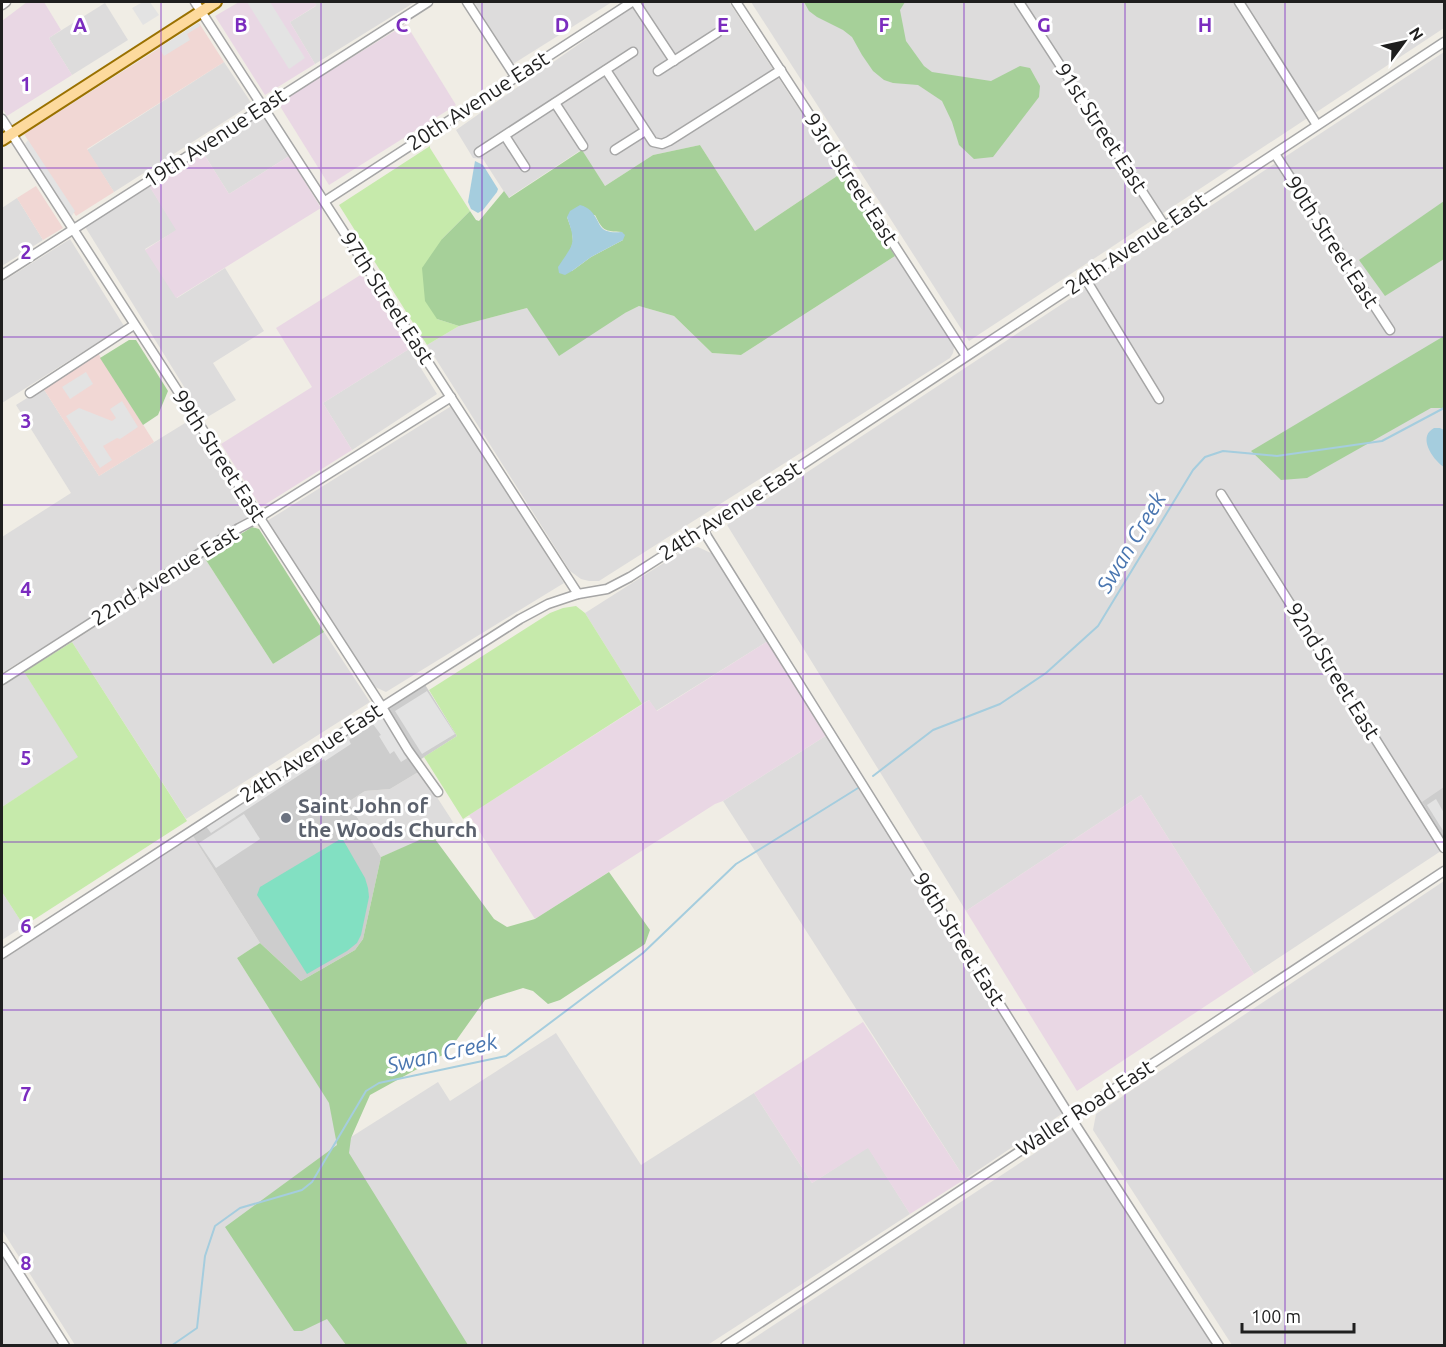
<svg xmlns="http://www.w3.org/2000/svg" width="1446" height="1347" font-family="Ubuntu,sans-serif">
	<rect width="100%" height="100%" fill="#f0ede5"/>
	<!-- residential -->
	<g fill="#dddcdc">
		<polygon points="314,2 415,2 315,64 290,22 316,6"/>
		<polygon points="474,2 612,2 513,64"/>
		<polygon points="639,2 729,2 791,97 843,172 755,231 700,145 653,155 605,186 581,150 508,198 483,159 473,158 456,130"/>
		<polygon points="751,2 1444,2 1444,28 969,341"/>
		<polygon points="105,3 128,40 72,75 49,38"/>
		<polygon points="1444,52 1444,849 1254,974 1141,795 966,911 727,525"/>
		<polygon points="224,62 252,104 114,192 87,150"/>
		<polygon points="262,113 289,156 229,194 202,151"/>
		<polygon points="148,184 177,230 145,249 177,298 225,268 264,331 213,363 236,400 204,419 84,225"/>
		<polygon points="17,198 43,240 2,266 2,208"/>
		<polygon points="70,239 124,326 2,403 2,282"/>
		<polygon points="895,256 950,335 954,348 953,353 950,358 599,581 589,581 581,579 570,571 427,345 459,326 527,308 625,313 639,306 674,316 712,353 741,355"/>
		<polygon points="409,349 437,394 352,450 323,403"/>
		<polygon points="43,388 99,476 190,420 251,518 2,673 2,537 71,493 16,405"/>
		<polygon points="453,405 564,583 386,692 375,687 267,521"/>
		<polygon points="698,547 713,554 768,641 656,711 649,700 642,704 585,613 684,550"/>
		<polygon points="204,557 273,664 324,632 370,702 186,819 72,642"/>
		<polygon points="24,672 79,757 2,807 2,687"/>
		<polygon points="827,735 1063,1113 965,1179 723,801"/>
		<polygon points="420,771 453,822 435,839 424,839 381,857 348,802 365,791 390,789"/>
		<polygon points="191,833 260,943 237,958 351,1137 438,1082 450,1101 556,1033 641,1165 754,1093 812,1183 868,1147 910,1214 706,1346 75,1345 2,1230 2,960"/>
		<polygon points="1444,881 1444,1345 1232,1345 1093,1130 1096,1114"/>
		<polygon points="2,892 24,926 2,940"/>
		<polygon points="1073,1128 1214,1346 742,1346"/>
		<polygon points="2,1256 59,1345 2,1345"/>
	</g>
	<!-- commercial -->
	<g fill="#f1d7d4">
		<polygon points="199,23 224,62 87,149 114,192 76,216 24,134"/>
		<polygon points="36,186 63,228 43,240 17,198"/>
		<polygon points="98,353 154,442 99,476 43,388"/>
	</g>
	<!-- industrial -->
	<g fill="#e9d7e4">
		<polygon points="27,2 44,2 61,30 49,38 72,75 7,116 2,108 2,21"/>
		<polygon points="239,2 314,2 317,5 290,22 315,64 265,95 215,16"/>
		<polygon points="406,24 456,105 329,185 278,103"/>
		<polygon points="202,151 229,194 289,156 321,208 176,298 145,250 176,230 148,184"/>
		<polygon points="362,274 409,349 323,403 352,450 261,507 221,444 312,387 276,328"/>
		<polygon points="768,641 827,735 723,801 715,804 535,919 469,815 649,700 657,711"/>
		<polygon points="1141,795 1254,974 1077,1091 966,911"/>
		<polygon points="863,1022 965,1179 910,1214 868,1148 812,1183 754,1093"/>
	</g>
	<!-- religious -->
	<g fill="#cdcdcd">
		<polygon points="424,683 457,736 415,763 420,771 390,789 365,791 348,802 381,857 363,939 355,950 301,981 260,943 191,833"/>
		<polygon points="1444,787 1444,838 1422,802"/>
	</g>
	<!-- grass -->
	<g fill="#c6eaab">
		<polygon points="430,146 430,148 470,211 442,239 437,319 459,326 427,345 339,205"/>
		<polygon points="576,606 585,613 642,704 463,819 424,757 457,736 429,690 550,613 563,608"/>
		<polygon points="72,642 187,821 24,926 2,892 2,807 78,757 24,672"/>
	</g>
	<!-- forest -->
	<g fill="#a6d099" fill-rule="evenodd">
		<polygon points="804,2 905,2 900,10 906,41 924,66 932,72 991,81 1020,66 1030,68 1040,86 1039,97 993,157 974,159 959,145 952,122 942,101 918,85 893,83 884,80 873,71 862,55 852,37 843,30 817,17 809,11"/>
		<path d="M 700,145 L 755,231 L 843,172 L 895,256 L 741,355 L 712,353 L 674,316 L 639,306 L 625,313 L 559,356 L 527,308 L 459,326 L 437,319 L 425,301 L 422,268 L 442,239 L 470,211 L 476,220 L 479,221 L 504,191 L 509,198 L 582,150 L 605,186 L 653,155 ZM 595,215 C 603,231 604,231 622,232 L 623,240 L 591,257 L 572,271 L 571,248 L 573,242 L 572,231 L 567,217 Z"/>
		<polygon points="1444,201 1444,259 1385,296 1359,260"/>
		<polygon points="1444,336 1444,408 1431,408 1307,478 1281,480 1251,451"/>
		<polygon points="129,340 136,340 168,391 158,415 143,425 100,358"/>
		<polygon points="252,527 259,529 324,632 273,664 204,557"/>
		<polygon points="424,838 435,839 494,919 507,927 535,919 609,872 650,930 645,944 560,1000 548,1004 533,991 523,988 485,1000 448,1052 370,1095 351,1138 349,1153 468,1345 346,1345 327,1319 302,1331 294,1331 225,1227 337,1145 329,1103 237,958 260,943 301,981 355,950 363,939 381,857"/>
	</g>
	<!-- pitch -->
	<polygon fill="#82e0c2" points="342,838 365,878 368,888 369,897 361,935 357,943 347,951 307,974 257,895 260,887"/>
	<!-- parking -->
	<g fill="#e3e3e3">
		<polygon points="143,2 150,2 159,15 143,25 132,8"/>
		<polygon points="247,2 270,2 305,58 289,69"/>
		<polygon points="198,23 200,26 187,34 190,40 164,56 159,48"/>
		<polygon points="28,140 75,211 71,217 25,144"/>
		<polygon points="86,372 93,384 70,399 62,387"/>
		<polygon points="122,401 138,427 120,439 117,438 103,446 112,460 100,468 66,416 79,408 112,421 116,418 110,409"/>
		<polygon points="427,691 455,734 422,754 395,711"/>
		<polygon points="379,711 409,757 401,762 394,751 390,754 379,736 381,735 373,724 349,740 351,744 325,761 324,759 211,833 205,825"/>
		<polygon points="1436,799 1444,813 1444,832 1427,805"/>
		<polygon points="244,814 260,839 216,868 199,843"/>
	</g>
	<!-- water -->
	<g fill="#a5cdde">
		<polygon points="475,161 483,165 498,189 497,192 483,210 478,213 471,209 468,202"/>
		<path d="M 580,205 C 599,210 596,228 607,231 C 612,233 618,232 622,232 L 625,235 L 623,240 L 591,257 L 572,271 L 565,275 L 559,273 L 558,267 C 573,244 577,245 567,217 L 570,211 Z"/>
		<path d="M 1434,428 L 1440,428 L 1444,430 L 1444,467 C 1436,462 1424,447 1427,436 C 1428,432 1431,430 1434,428 Z"/>
	</g>
	<g fill="none" stroke-linecap="round" stroke-linejoin="round">
		<!-- stream -->
		<g stroke="#a5cdde" stroke-width="2">
			<polyline points="873,776 933,730 1000,704 1046,673 1098,626 1193,470 1205,457 1223,451 1277,456 1382,441 1444,408"/>
			<polyline points="171,1346 197,1328 205,1256 215,1226 240,1208 302,1190 312,1182 366,1091 379,1083 506,1056 643,953 736,864 858,788"/>
		</g>
		<defs>
			<g id="minor">
				<polyline points="195,2 578,594"/>
				<polyline points="467,2 515,76"/>
				<polyline points="635,2 674,61"/>
				<polyline points="736,2 847,172 966,356"/>
				<polyline points="1019,2 1164,225"/>
				<polyline points="1239,2 1317,125"/>
				<polyline points="2,5 6,2"/>
				<polyline points="606,70 653,142 662,144 669,141 781,70"/>
				<polyline points="658,71 717,33"/>
				<polyline points="555,103 583,146"/>
				<polyline points="2,119 382,707 408,750 438,792"/>
				<polyline points="505,136 525,167"/>
				<polyline points="615,150 645,131"/>
				<polyline points="479,152 633,52"/>
				<polyline points="1275,154 1390,330"/>
				<polyline points="325,201 632,2"/>
				<polyline points="2,275 428,2"/>
				<polyline points="1085,278 1159,399"/>
				<polyline points="30,393 134,325"/>
				<polyline points="1221,494 1444,848"/>
				<polyline points="703,530 1071,1118 1219,1346"/>
				<polyline points="2,680 239,528 258,518 451,397"/>
				<polyline points="2,954 382,707 520,619 548,604 578,594 607,589 630,577 703,530 1444,42"/>
				<polyline points="2,1247 65,1346"/>
				<polyline points="725,1346 1444,871"/>
			</g>
			<polyline id="major" points="2,140 216,2"/>
		</defs>
		<!-- minor casing -->
		<use href="#minor" stroke="#a6a6a6" stroke-width="11"/>
		<!-- major casing -->
		<use href="#major" stroke="#9a7100" stroke-width="14"/>
		<!-- minor -->
		<use href="#minor" stroke="#fff" stroke-width="8"/>
		<!-- major -->
		<use href="#major" stroke="#fdda9d" stroke-width="10"/>
	</g>
	<!-- grid -->
	<path fill="none" stroke="#7b2cbf" stroke-width="1.5" stroke-opacity="0.55" d="M 161,2 L 161,1346M 321,2 L 321,1346M 482,2 L 482,1346M 643,2 L 643,1346M 803,2 L 803,1346M 964,2 L 964,1346M 1125,2 L 1125,1346M 1285,2 L 1285,1346M 2,168 L 1444,168M 2,337 L 1444,337M 2,505 L 1444,505M 2,674 L 1444,674M 2,842 L 1444,842M 2,1010 L 1444,1010M 2,1179 L 1444,1179"/>
	<!-- markers -->
	<circle fill="#6b7280" stroke="#fff" stroke-width="2" cx="286" cy="818" r="6"/>
	<g text-anchor="middle" stroke-width="6" stroke-linejoin="round" paint-order="stroke">
		<!-- street labels -->
		<g font-size="21" fill="#1f1f1f" stroke="#fff">
			<text transform="translate(478 101) rotate(-33)" y="7">20th Avenue East</text>
			<text transform="translate(1101 128) rotate(57)" y="7">91st Street East</text>
			<text transform="translate(215 138) rotate(-33)" y="7">19th Avenue East</text>
			<text transform="translate(851 179) rotate(57)" y="7">93rd Street East</text>
			<text transform="translate(1332 242) rotate(57)" y="7">90th Street East</text>
			<text transform="translate(1136 244) rotate(-34)" y="7">24th Avenue East</text>
			<text transform="translate(387 298) rotate(57)" y="7">97th Street East</text>
			<text transform="translate(219 456) rotate(57)" y="7">99th Street East</text>
			<text transform="translate(730 511) rotate(-33)" y="7">24th Avenue East</text>
			<text transform="translate(165 576) rotate(-32)" y="7">22nd Avenue East</text>
			<text transform="translate(1333 671) rotate(58)" y="7">92nd Street East</text>
			<text transform="translate(311 753) rotate(-33)" y="7">24th Avenue East</text>
			<text transform="translate(959 939) rotate(58)" y="7">96th Street East</text>
			<text transform="translate(1085 1108) rotate(-33)" y="7">Waller Road East</text>
		</g>
		<!-- worship labels -->
		<g font-size="21" font-weight="bold" fill="#5b616d" stroke="#fff" text-anchor="start">
			<text x="298" y="813">Saint John of<tspan x="298" dy="24">the Woods Church</tspan></text>
		</g>
		<!-- water labels -->
		<g font-size="22" font-style="italic" fill="#4a76b0" stroke="#fff">
			<text transform="translate(1131 542) rotate(-59)" y="8">Swan Creek</text>
			<text transform="translate(442 1053) rotate(-13)" y="8">Swan Creek</text>
		</g>
	</g>
	<g font-size="20" text-anchor="middle" font-weight="bold" fill="#7b2cbf" stroke="#fff" stroke-width="6" stroke-linejoin="round" paint-order="stroke">
		<text x="80" y="32">A</text>
		<text x="241" y="32">B</text>
		<text x="402" y="32">C</text>
		<text x="562" y="32">D</text>
		<text x="723" y="32">E</text>
		<text x="884" y="32">F</text>
		<text x="1044" y="32">G</text>
		<text x="1205" y="32">H</text>
		<text x="26" y="91">1</text>
		<text x="26" y="259">2</text>
		<text x="26" y="428">3</text>
		<text x="26" y="596">4</text>
		<text x="26" y="765">5</text>
		<text x="26" y="933">6</text>
		<text x="26" y="1101">7</text>
		<text x="26" y="1270">8</text>
	</g>
	<!-- border -->
	<rect width="1446" height="1347" fill="none" stroke="#1f1f1f" stroke-width="6"/>
	<!-- north arrow -->
	<g transform="translate(1404 42) rotate(57)" stroke="#ffffff" stroke-width="4.5" paint-order="stroke">
	<path d="M0-4.5L10 22L0 15L-10 22Z" fill="#1f1f1f"/>
	<text y="-9" font-size="16" font-weight="bold" text-anchor="middle" fill="#1f1f1f">N</text>
	</g>
	<!-- scale -->
	<path d="M1242 1323v9h112v-9" fill="none" stroke="#1f1f1f" stroke-width="3"/>
	<text x="1251" y="1323" font-size="18" fill="#1f1f1f" stroke="#ffffff" stroke-width="4.5" paint-order="stroke">100 m</text>
</svg>
